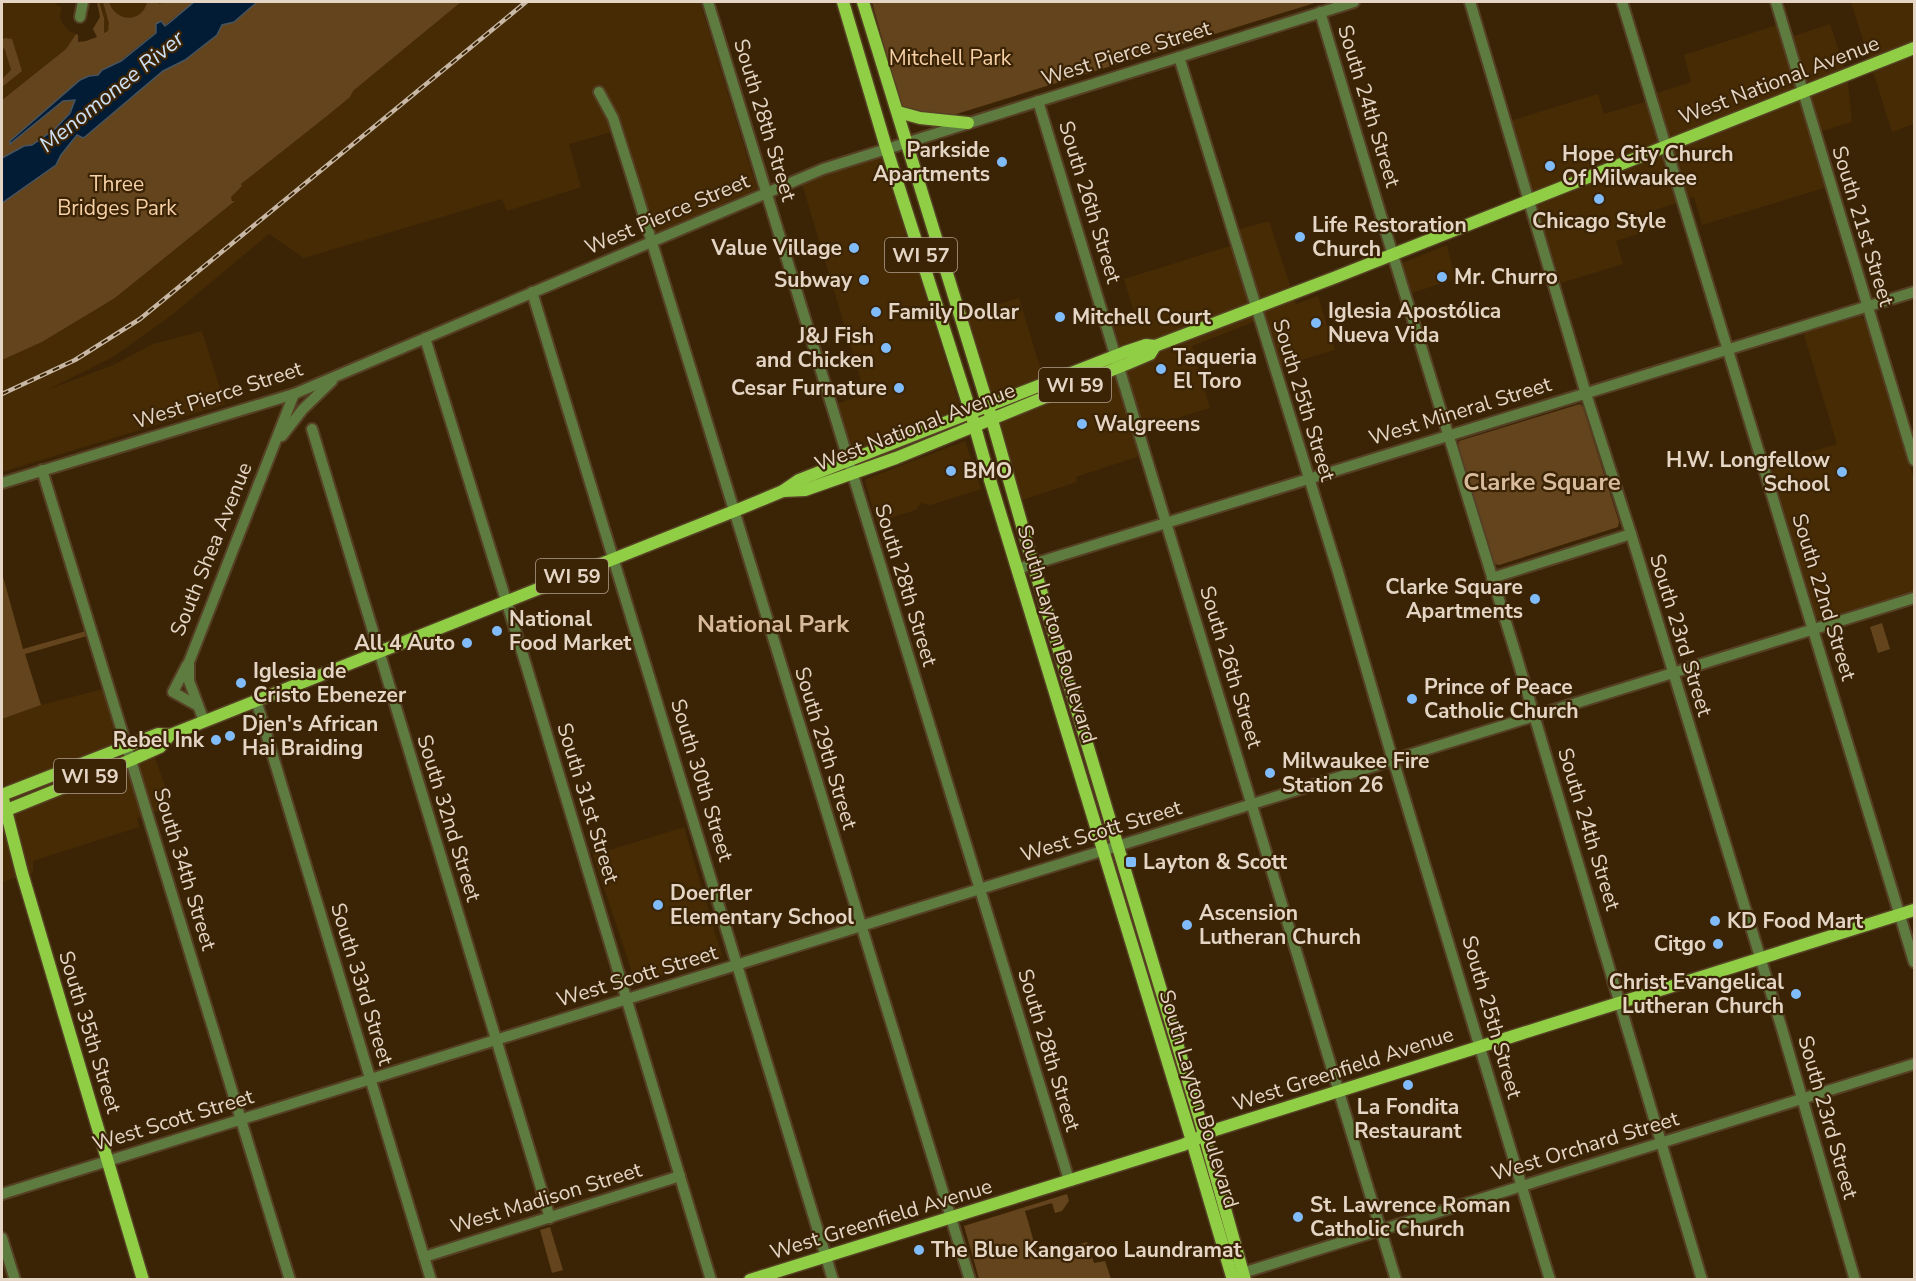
<svg xmlns="http://www.w3.org/2000/svg" width="1916" height="1281" font-family="'Nunito Sans',sans-serif">
	<rect width="100%" height="100%" fill="#3b2406"/>
	<!-- built -->
	<g fill="#462b04">
		<polygon points="2,2 56,2 55,4 62,7 60,17 62,23 69,31 76,34 66,49 2,100"/>
		<polygon points="97,2 194,2 157,30 108,31 97,36 93,29 100,17"/>
		<polygon points="461,2 700,2 757,189 655,233 622,129 569,144 581,187 507,211 502,199 304,258 269,234 172,315 113,357 47,390 113,365 153,344 202,331 225,404 2,472 2,360 42,342 115,298 234,202 231,197 240,184 332,112 350,97 353,91"/>
		<polygon points="1851,2 1914,2 1914,124 1892,132"/>
		<polygon points="1783,23 1788,38 1830,24 1847,75 1852,122 1816,133 1831,186 1702,225 1694,197 1652,211 1657,228 1616,241 1623,264 1561,283 1530,185 1507,122 1598,94 1604,114 1658,98 1657,93 1691,82 1684,55"/>
		<polygon points="882,156 959,403 956,410 851,452 836,404 865,394 802,184 834,170"/>
		<polygon points="1269,221 1296,304 1318,296 1335,350 1281,366 1266,317 1192,346 1210,408 1139,430 1146,454 1076,477 1077,482 1019,501 997,423 1128,372 1113,323 1135,316 1124,279 1236,244 1233,231"/>
		<polygon points="1447,245 1455,279 1412,293 1402,263"/>
		<polygon points="1019,298 1045,383 988,406 960,316"/>
		<polygon points="1860,315 1865,321 1914,479 1914,592 1821,619 1816,616 1770,464 1837,444 1804,335 1805,332"/>
		<polygon points="965,441 981,489 931,505 921,503 916,510 877,522 865,482 866,479"/>
		<polygon points="103,689 119,741 146,732 172,806 137,818 139,827 33,861 33,873 2,882 2,719 41,705"/>
		<polygon points="684,827 722,956 636,984 593,855"/>
	</g>
	<!-- green -->
	<g fill="#64441c">
		<path d="M 97,2 L 99,2 L 104,18 L 104,33 L 108,31 L 109,23 L 103,2 L 109,2 C 115,22 142,24 147,2 L 158,2 L 159,4 L 164,2 L 194,2 L 121,60 L 98,75 L 92,75 L 80,80 L 10,143 L 63,101 L 74,98 L 75,102 L 66,118 L 55,129 L 32,145 L 24,146 L 2,158 L 2,100 L 66,49 L 76,34 L 78,35 L 78,42 L 86,41 L 97,37 L 93,29 L 100,17 Z"/>
		<polygon points="257,2 461,2 353,91 350,97 332,112 241,184 242,186 231,197 232,201 235,201 115,298 42,342 2,360 2,203 56,165 61,155 78,135 86,136 163,71 185,60 217,35 222,25 234,22"/>
		<polygon points="872,2 1318,2 950,116 907,113 901,106"/>
		<polygon points="6,38 12,39 22,71 2,87 2,79 11,70 5,50 2,46 2,39"/>
		<polygon points="1580,404 1583,407 1619,522 1618,527 1499,565 1495,564 1493,561 1458,447 1459,441"/>
		<polygon points="2,573 23,649 86,631 87,636 25,654 41,705 2,719"/>
		<polygon points="1882,623 1890,649 1878,653 1870,627"/>
		<polygon points="1067,1194 1069,1201 1062,1211 1055,1213 1052,1203 1025,1211 1038,1256 1087,1242 1094,1263 1105,1261 1111,1279 979,1279 964,1226"/>
		<polygon points="550,1227 563,1270 552,1273 540,1230"/>
	</g>
	<!-- water -->
	<polygon fill="#021c35" stroke="#465460" stroke-width="1.5" points="194,2 257,2 234,22 222,25 217,35 185,60 163,71 86,136 83,138 77,135 61,155 56,165 2,203 2,158 24,146 32,145 55,129 70,113 75,100 63,101 10,144 10,141 80,80 89,76 98,75 102,70 121,61 156,33 156,24 161,21 165,26 169,23"/>
	<g fill="none" stroke-linecap="round" stroke-linejoin="round">
		<defs>
			<g id="minor">
				<polyline points="708,2 1069,1180"/>
				<polyline points="1470,2 1586,394 1631,534 1782,1029 1855,1280"/>
				<polyline points="1622,2 1914,962"/>
				<polyline points="1776,2 1914,460"/>
				<polyline points="1320,12 1388,239 1517,658 1702,1280"/>
				<polyline points="80,17 83,2"/>
				<polyline points="1179,57 1339,575 1391,754"/>
				<polyline points="599,92 613,118 634,184 970,1280"/>
				<polyline points="1038,101 1396,1280"/>
				<polyline points="532,292 833,1280"/>
				<polyline points="425,338 526,665 711,1280"/>
				<polyline points="312,429 550,1218"/>
				<polyline points="282,436 303,409 332,381"/>
				<polyline points="42,470 290,1280"/>
				<polyline points="2,483 294,394 823,169 1354,2"/>
				<polyline points="1017,569 1914,292"/>
				<polyline points="1492,578 1631,534"/>
				<polyline points="187,665 173,692 198,706"/>
				<polyline points="256,700 431,1280"/>
				<polyline points="204,721 189,681 189,662 294,394"/>
				<polyline points="1399,758 1914,598"/>
				<polyline points="1395,766 1550,1280"/>
				<polyline points="2,1194 1387,762"/>
				<polyline points="2,1238 15,1280"/>
				<polyline points="424,1257 680,1176"/>
				<polyline points="1236,1275 1914,1064"/>
			</g>
			<g id="major">
				<polyline points="843,2 886,147 971,413 990,480 1192,1141 1233,1280"/>
				<polyline points="863,2 988,406 1033,564 1200,1120 1245,1280"/>
				<polyline points="898,112 920,118 968,123"/>
				<polyline points="783,491 805,490 896,458 1129,363 1150,354 1155,346"/>
				<polyline points="2,795 22,873 143,1280"/>
				<polyline points="2,795 158,734 170,735"/>
				<polyline points="2,812 131,760 160,747 170,735 742,508 783,491 799,480 1125,352 1146,345 1155,346 1336,277 1914,48"/>
				<polyline points="750,1280 1183,1145 1215,1130 1914,910"/>
			</g>
		</defs>
		<!-- minor casing -->
		<use href="#minor" stroke="#564025" stroke-width="14"/>
		<!-- major casing -->
		<use href="#major" stroke="#564025" stroke-width="15"/>
		<!-- minor -->
		<use href="#minor" stroke="#5e7c3f" stroke-width="10"/>
		<!-- major -->
		<use href="#major" stroke="#90ce45" stroke-width="12"/>
		<defs>
			<polyline id="rail" points="2,394 75,360 140,319 526,2"/>
		</defs>
		<!-- rail casing -->
		<use href="#rail" stroke="#c7b7a4" stroke-width="4.5"/>
		<!-- rail -->
		<use href="#rail" stroke="#3b2406" stroke-width="2" stroke-dasharray="7" stroke-linecap="butt"/>
	</g>
	<!-- markers -->
	<g fill="#81bcfa" stroke="#3b2406" stroke-width="2">
		<circle cx="1002" cy="162" r="6"/>
		<circle cx="1550" cy="166" r="6"/>
		<circle cx="1599" cy="199" r="6"/>
		<circle cx="1300" cy="237" r="6"/>
		<circle cx="854" cy="248" r="6"/>
		<circle cx="1442" cy="277" r="6"/>
		<circle cx="864" cy="280" r="6"/>
		<circle cx="876" cy="312" r="6"/>
		<circle cx="1060" cy="317" r="6"/>
		<circle cx="1316" cy="323" r="6"/>
		<circle cx="886" cy="348" r="6"/>
		<circle cx="1161" cy="369" r="6"/>
		<circle cx="899" cy="388" r="6"/>
		<circle cx="1082" cy="424" r="6"/>
		<circle cx="951" cy="471" r="6"/>
		<circle cx="1842" cy="472" r="6"/>
		<circle cx="1535" cy="599" r="6"/>
		<circle cx="497" cy="631" r="6"/>
		<circle cx="467" cy="643" r="6"/>
		<circle cx="241" cy="683" r="6"/>
		<circle cx="1412" cy="699" r="6"/>
		<circle cx="230" cy="736" r="6"/>
		<circle cx="216" cy="740" r="6"/>
		<circle cx="1270" cy="773" r="6"/>
		<rect x="1125" y="856" width="12" height="12" rx="3"/>
		<circle cx="658" cy="905" r="6"/>
		<circle cx="1715" cy="921" r="6"/>
		<circle cx="1187" cy="925" r="6"/>
		<circle cx="1718" cy="944" r="6"/>
		<circle cx="1796" cy="994" r="6"/>
		<circle cx="1408" cy="1085" r="6"/>
		<circle cx="1298" cy="1217" r="6"/>
		<circle cx="919" cy="1250" r="6"/>
	</g>
	<g text-anchor="middle" stroke-width="4.5" stroke-linejoin="round" paint-order="stroke">
		<!-- shield labels -->
		<g fill="#3b2406" stroke="#b1a08c" stroke-width="1.5">
			<rect x="885" y="238" width="72" height="34" rx="4.5"/>
			<rect x="1039" y="368" width="72" height="34" rx="4.5"/>
			<rect x="536" y="559" width="72" height="34" rx="4.5"/>
			<rect x="54" y="759" width="72" height="34" rx="4.5"/>
		</g>
		<g font-size="20" font-weight="bold" fill="#e4d5c5">
			<text x="921" y="262">WI 57</text>
			<text x="1075" y="392">WI 59</text>
			<text x="572" y="583">WI 59</text>
			<text x="90" y="783">WI 59</text>
		</g>
		<!-- street labels -->
		<g font-size="21" fill="#e4d5c5" stroke="#3b2406">
			<text transform="translate(1126 53) rotate(-17)" y="7">West Pierce Street</text>
			<text transform="translate(1779 80) rotate(-21)" y="7">West National Avenue</text>
			<text transform="translate(1369 106) rotate(73)" y="7">South 24th Street</text>
			<text transform="translate(765 120) rotate(73)" y="7">South 28th Street</text>
			<text transform="translate(1090 202) rotate(73)" y="7">South 26th Street</text>
			<text transform="translate(667 214) rotate(-23)" y="7">West Pierce Street</text>
			<text transform="translate(1863 226) rotate(73)" y="7">South 21st Street</text>
			<text transform="translate(218 395) rotate(-18)" y="7">West Pierce Street</text>
			<text transform="translate(1304 400) rotate(73)" y="7">South 25th Street</text>
			<text transform="translate(1460 411) rotate(-17)" y="7">West Mineral Street</text>
			<text transform="translate(915 427) rotate(-21)" y="7">West National Avenue</text>
			<text transform="translate(211 549) rotate(-68)" y="7">South Shea Avenue</text>
			<text transform="translate(906 585) rotate(73)" y="7">South 28th Street</text>
			<text transform="translate(1824 597) rotate(73)" y="7">South 22nd Street</text>
			<text transform="translate(1057 634) rotate(73)" y="7">South Layton Boulevard</text>
			<text transform="translate(1681 635) rotate(73)" y="7">South 23rd Street</text>
			<text transform="translate(1231 667) rotate(73)" y="7">South 26th Street</text>
			<text transform="translate(826 748) rotate(73)" y="7">South 29th Street</text>
			<text transform="translate(702 780) rotate(73)" y="7">South 30th Street</text>
			<text transform="translate(588 803) rotate(73)" y="7">South 31st Street</text>
			<text transform="translate(449 818) rotate(73)" y="7">South 32nd Street</text>
			<text transform="translate(1589 829) rotate(73)" y="7">South 24th Street</text>
			<text transform="translate(1101 831) rotate(-17)" y="7">West Scott Street</text>
			<text transform="translate(185 869) rotate(73)" y="7">South 34th Street</text>
			<text transform="translate(637 976) rotate(-17)" y="7">West Scott Street</text>
			<text transform="translate(362 984) rotate(73)" y="7">South 33rd Street</text>
			<text transform="translate(1492 1017) rotate(74)" y="7">South 25th Street</text>
			<text transform="translate(90 1032) rotate(73)" y="7">South 35th Street</text>
			<text transform="translate(1049 1050) rotate(73)" y="7">South 28th Street</text>
			<text transform="translate(1343 1069) rotate(-18)" y="7">West Greenfield Avenue</text>
			<text transform="translate(1199 1099) rotate(73)" y="7">South Layton Boulevard</text>
			<text transform="translate(1828 1117) rotate(74)" y="7">South 23rd Street</text>
			<text transform="translate(173 1120) rotate(-17)" y="7">West Scott Street</text>
			<text transform="translate(1585 1146) rotate(-17)" y="7">West Orchard Street</text>
			<text transform="translate(546 1198) rotate(-17)" y="7">West Madison Street</text>
			<text transform="translate(881 1219) rotate(-17)" y="7">West Greenfield Avenue</text>
		</g>
		<!-- park labels -->
		<g font-size="21" fill="#f7d0a5" stroke="#3b2406">
			<text x="950" y="65">Mitchell Park</text>
			<text x="117" y="191">Three<tspan x="117" dy="24">Bridges Park</tspan></text>
		</g>
		<!-- poi labels -->
		<g font-size="21" font-weight="bold" fill="#e4d5c5" stroke="#3b2406" text-anchor="start">
			<text x="990" y="157" text-anchor="end">Parkside<tspan x="990" dy="24">Apartments</tspan></text>
			<text x="1562" y="161">Hope City Church<tspan x="1562" dy="24">Of Milwaukee</tspan></text>
			<text x="1599" y="228" text-anchor="middle">Chicago Style</text>
			<text x="1312" y="232">Life Restoration<tspan x="1312" dy="24">Church</tspan></text>
			<text x="842" y="255" text-anchor="end">Value Village</text>
			<text x="1454" y="284">Mr. Churro</text>
			<text x="852" y="287" text-anchor="end">Subway</text>
			<text x="1328" y="318">Iglesia Apostólica<tspan x="1328" dy="24">Nueva Vida</tspan></text>
			<text x="888" y="319">Family Dollar</text>
			<text x="1072" y="324">Mitchell Court</text>
			<text x="874" y="343" text-anchor="end">J&amp;J Fish<tspan x="874" dy="24">and Chicken</tspan></text>
			<text x="1173" y="364">Taqueria<tspan x="1173" dy="24">El Toro</tspan></text>
			<text x="887" y="395" text-anchor="end">Cesar Furnature</text>
			<text x="1094" y="431">Walgreens</text>
			<text x="1830" y="467" text-anchor="end">H.W. Longfellow<tspan x="1830" dy="24">School</tspan></text>
			<text x="963" y="478">BMO</text>
			<text x="1523" y="594" text-anchor="end">Clarke Square<tspan x="1523" dy="24">Apartments</tspan></text>
			<text x="509" y="626">National<tspan x="509" dy="24">Food Market</tspan></text>
			<text x="455" y="650" text-anchor="end">All 4 Auto</text>
			<text x="253" y="678">Iglesia de<tspan x="253" dy="24">Cristo Ebenezer</tspan></text>
			<text x="1424" y="694">Prince of Peace<tspan x="1424" dy="24">Catholic Church</tspan></text>
			<text x="242" y="731">Djen's African<tspan x="242" dy="24">Hai Braiding</tspan></text>
			<text x="204" y="747" text-anchor="end">Rebel Ink</text>
			<text x="1282" y="768">Milwaukee Fire<tspan x="1282" dy="24">Station 26</tspan></text>
			<text x="1143" y="869">Layton &amp; Scott</text>
			<text x="670" y="900">Doerfler<tspan x="670" dy="24">Elementary School</tspan></text>
			<text x="1199" y="920">Ascension<tspan x="1199" dy="24">Lutheran Church</tspan></text>
			<text x="1727" y="928">KD Food Mart</text>
			<text x="1706" y="951" text-anchor="end">Citgo</text>
			<text x="1784" y="989" text-anchor="end">Christ Evangelical<tspan x="1784" dy="24">Lutheran Church</tspan></text>
			<text x="1408" y="1114" text-anchor="middle">La Fondita<tspan x="1408" dy="24">Restaurant</tspan></text>
			<text x="1310" y="1212">St. Lawrence Roman<tspan x="1310" dy="24">Catholic Church</tspan></text>
			<text x="931" y="1257">The Blue Kangaroo Laundramat</text>
		</g>
		<!-- water labels -->
		<g font-size="22" font-style="italic" fill="#cde1f6" stroke="#3b2406">
			<text transform="translate(111 91) rotate(-39)" y="8">Menomonee River</text>
		</g>
		<!-- quarter labels -->
		<g font-size="24" font-weight="bold" fill="#d8bb9b" stroke="#3b2406">
			<text x="1542" y="490">Clarke Square</text>
			<text x="773" y="632">National Park</text>
		</g>
	</g>
	<!-- border -->
	<rect width="1916" height="1281" fill="none" stroke="#e4d5c5" stroke-width="6"/>
</svg>
